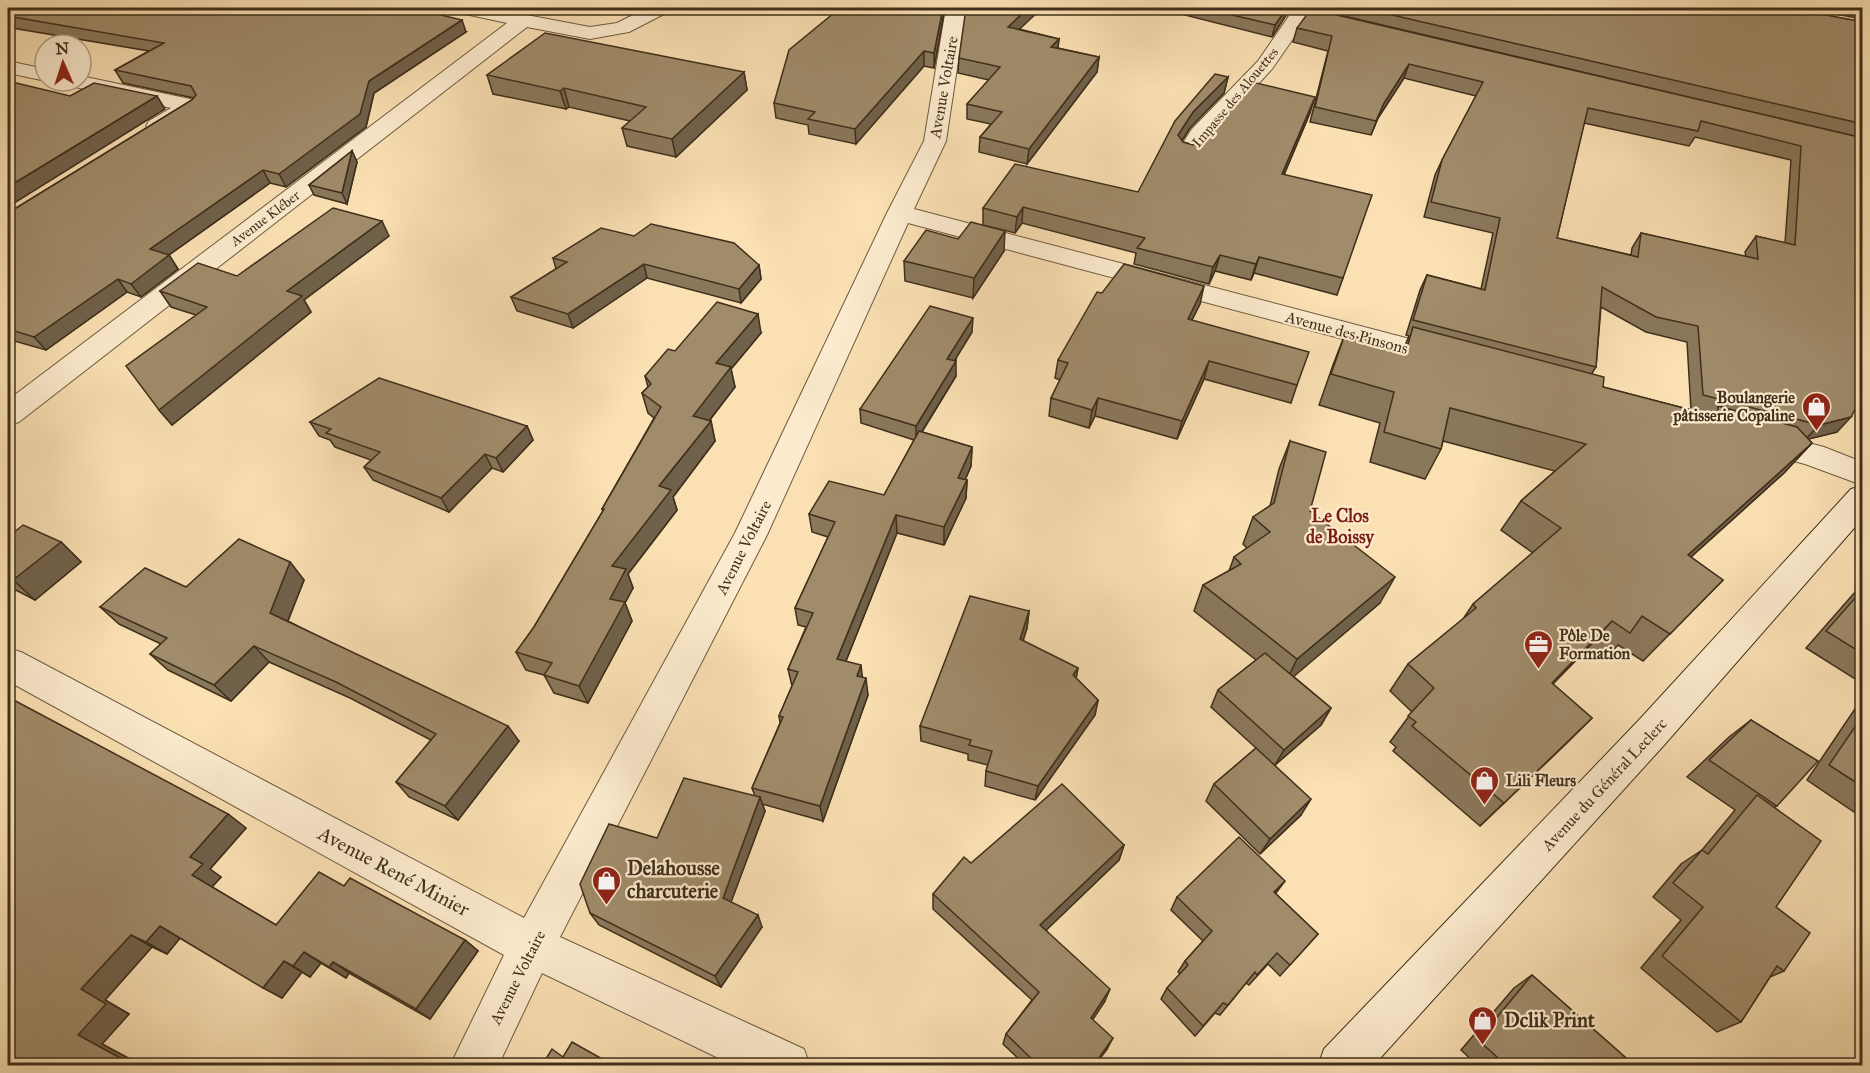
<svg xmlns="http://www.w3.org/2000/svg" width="1870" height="1073" font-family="'IM FELL Great Primer',serif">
	<rect width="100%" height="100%" fill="#fae0b3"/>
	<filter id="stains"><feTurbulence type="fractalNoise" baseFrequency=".00333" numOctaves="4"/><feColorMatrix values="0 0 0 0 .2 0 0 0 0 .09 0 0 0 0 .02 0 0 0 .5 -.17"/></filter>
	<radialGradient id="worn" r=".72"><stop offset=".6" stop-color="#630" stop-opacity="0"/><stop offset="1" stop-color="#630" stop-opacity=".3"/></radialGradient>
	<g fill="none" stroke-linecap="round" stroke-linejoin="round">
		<defs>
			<g id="street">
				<polygon points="453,8 490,8 590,27 617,23 647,8 671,8 668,12 629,32 590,39 527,27 19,422 8,425 8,400 507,23 456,12"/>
				<polygon points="946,8 966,8 946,141 914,209 1448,349 1458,351 1462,358 1458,365 1448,367 908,223 767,535 560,937 804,1049 810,1066 735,1066 542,973 498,1066 450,1066 504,955 8,681 8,648 21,652 524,918 735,533 887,213 924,141"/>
				<polygon points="1268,8 1302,8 1356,20 1359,24 1356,28 1349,30 1306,20 1272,69 1209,137 1197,157 1189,159 1181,157 1177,152 1192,129 1258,61 1289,16 1271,12"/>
				<polygon points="8,61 45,69 46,81 8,73"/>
				<path d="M 81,76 L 190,99 L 198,101 L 201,106 L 198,111 C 183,120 167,135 149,131 L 146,126 L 149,121 L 171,108 L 66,85 L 62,81 L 81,81 Z"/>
				<polygon points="1759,430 1824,447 1862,462 1862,485 1805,464 1748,449 1744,441 1748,433"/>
			</g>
			<polygon id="secondary" points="1862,486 1862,519 1665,744 1373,1066 1318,1066 1324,1049 1639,720 1851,489"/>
		</defs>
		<!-- street casing -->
		<use href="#street" stroke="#6e5b41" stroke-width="2"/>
		<!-- secondary casing -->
		<use href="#secondary" stroke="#3f2f1b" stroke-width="2"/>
		<!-- street -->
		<use href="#street" fill="#fcebce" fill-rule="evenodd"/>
		<!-- secondary -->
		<use href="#secondary" fill="#fcebce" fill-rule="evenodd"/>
	</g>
	<!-- wall -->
	<g fill="#8a785b" stroke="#3f2f1b" stroke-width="1.5" fill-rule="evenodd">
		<polygon points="691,8 723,8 712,14"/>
		<polygon points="945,8 934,68 924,66 856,144 809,134 808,125 776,118 774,103"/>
		<polygon points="1161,8 1288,8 1285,17 1272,37 1161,9"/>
		<polygon points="1310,8 1789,8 1863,22 1863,138"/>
		<polygon points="1804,8 1863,8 1863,19 1862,19"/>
		<polygon points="8,14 466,32 374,93 366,127 286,187 270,183 169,255 178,269 141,297 127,292 46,350 11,340 8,343 8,213 192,100 194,98 123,83 115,70 149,51 12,28 8,22"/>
		<path d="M 1297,28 L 1863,138 L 1837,432 L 1808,439 L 1812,443 L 1784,473 L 1691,557 L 1723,580 L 1643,661 L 1618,645 L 1604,660 L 1587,649 L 1553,684 L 1592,718 L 1480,826 L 1393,751 L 1396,747 L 1390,742 L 1412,712 L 1390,691 L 1408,664 L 1463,619 L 1473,604 L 1533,553 L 1501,530 L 1521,501 L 1555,471 L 1443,441 L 1441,449 L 1425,479 L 1370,462 L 1380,423 L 1319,405 L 1333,365 L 1345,334 L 1403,350 L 1409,336 L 1406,335 L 1420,290 L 1427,275 L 1481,289 L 1493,233 L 1424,217 L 1435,175 L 1442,160 L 1476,96 L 1404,78 L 1378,118 L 1371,135 L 1310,122 L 1328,51 L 1293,42 ZM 1584,123 L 1689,146 L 1695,137 L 1791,160 L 1785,243 L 1756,236 L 1745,252 L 1746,257 L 1641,233 L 1632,248 L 1631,255 L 1557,238 ZM 1601,307 L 1646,332 L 1687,342 L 1691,410 L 1603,387 L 1592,373 L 1596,367 Z"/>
		<polygon points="1019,29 1059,39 1058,48 1099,57 1097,72 1027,164 979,152 980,137 991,124 967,119 967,104 989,80 958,73 959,58"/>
		<polygon points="744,72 747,90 676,157 627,146 622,128 630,121 569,107 566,109 493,94 487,75"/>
		<polygon points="1228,77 1224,93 1190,128 1182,141 1183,142 1193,145 1310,113 1284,175 1343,278 1337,295 1254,273 1251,280 1215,271 1209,284 1134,264 1136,253 1022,223 1015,233 983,225 983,208 1138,192"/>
		<polygon points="352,151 357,162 347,204 314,195 309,185"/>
		<polygon points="389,236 304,300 311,312 172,425 159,410 196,315 171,307 160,291 237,276"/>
		<polygon points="1004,251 973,298 905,281 904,261"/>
		<polygon points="553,258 759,265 761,279 741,303 647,278 573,328 517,311 511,297 556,269"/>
		<polygon points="1200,304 1192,320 1297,385 1291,403 1204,379 1177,439 1095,416 1089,428 1049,416 1051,398 1060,380 1055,378 1058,360"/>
		<polygon points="972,332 954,361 956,376 922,432 972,447 971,466 965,480 967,480 966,498 944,545 897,533 846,661 862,677 868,695 823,821 762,804 765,811 731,902 762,927 721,987 599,925 590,913 657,838 755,796 752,788 780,723 779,716 792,686 788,669 806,627 798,625 795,608 828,537 812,532 809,514 884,495 914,440 861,423 860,409"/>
		<polygon points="761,333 731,369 735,387 709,421 711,421 715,441 673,497 677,510 628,574 633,588 625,603 632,621 588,703 554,693 544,675 526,670 516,652 534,627 603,511 602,509 654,418 648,413 642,393 648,387 645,376 675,351"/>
		<polygon points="310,422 527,426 533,440 503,472 492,468 449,512 373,480 364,467 371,460 335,447 330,440 319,436"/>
		<polygon points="1290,441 1310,511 1380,603 1293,676 1331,708 1321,725 1275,765 1301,815 1260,854 1206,801 1214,784 1256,748 1211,707 1218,690 1256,660 1194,611 1203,585 1229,571 1234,557 1247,548 1243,544 1253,517 1270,506 1279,469"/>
		<polygon points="8,537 61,542 81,562 35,600 8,586"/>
		<polygon points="290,562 304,580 288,621 519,741 458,820 409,797 396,782 431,740 350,698 269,662 231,701 168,670 150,654 161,644 119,624 100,607"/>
		<polygon points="1863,583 1863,684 1806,648"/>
		<polygon points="1029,611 1027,628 1023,641 1078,668 1076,678 1098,700 1095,715 1035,800 985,786 986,771 988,765 968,760 968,754 921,741 920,726"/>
		<polygon points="1863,697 1863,818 1807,780"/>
		<polygon points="1751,720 1777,806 1774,807 1776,907 1784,971 1770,977 1741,1022 1717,1032 1641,968 1681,920 1653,897 1681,864 1702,850 1735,810 1687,777 1729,737"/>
		<polygon points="228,814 246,828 210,869 221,877 212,887 276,925 344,886 465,940 478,951 430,1019 349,973 346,978 321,963 310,977 302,972 282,998 180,938 167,954 152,947 105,1000 129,1014 102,1044 141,1065 8,1065 13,835"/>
		<polygon points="1124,845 1119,860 1046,930 1105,1001 1092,1020 1107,1049 1095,1065 1025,1065 1003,1044 1006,1034 1032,1000 933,909 933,894 971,863"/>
		<polygon points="1276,894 1318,934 1280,976 1268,964 1249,985 1246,983 1220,1015 1215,1013 1195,1036 1161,999 1167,988 1180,974 1178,972 1185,961 1203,941 1171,910 1177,897"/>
		<polygon points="1532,975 1634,1065 1477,1065 1461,1050 1514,988"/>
		<polygon points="1815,1060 1822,1065 1799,1065"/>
	</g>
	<!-- shaded-wall -->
	<g fill="#70614a" stroke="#3f2f1b" stroke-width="1.5">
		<polygon points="8,8 16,8 8,12"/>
		<polygon points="711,8 723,8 712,14"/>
		<polygon points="943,8 945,8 934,68 934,53"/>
		<polygon points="1028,8 1042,8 1007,41 1008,27"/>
		<polygon points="1287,8 1285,17 1272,37 1275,25"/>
		<polygon points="462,20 466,32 374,93 366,127 286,187 279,174 369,81"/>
		<polygon points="1059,39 1057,53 1051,47"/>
		<polygon points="924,51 924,66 856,144 855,129"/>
		<polygon points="1099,57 1097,72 1027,164 1029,149"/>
		<polygon points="1409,64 1404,78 1378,118 1371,135 1384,103"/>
		<polygon points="744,72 747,90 676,157 672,139"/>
		<polygon points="1228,77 1224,93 1190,128 1175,151 1178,135 1193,112"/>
		<polygon points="564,88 569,107 566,109 560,91"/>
		<polygon points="157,96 165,109 8,207 8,187"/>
		<polygon points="1315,97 1310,113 1277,191 1282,174"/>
		<polygon points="352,151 357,162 347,204 342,193"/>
		<polygon points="263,170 270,183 169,255 178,269 141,297 131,284 150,249"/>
		<polygon points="1023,207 1022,223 1015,233 1017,217"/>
		<polygon points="382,221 389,236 304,300 311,312 172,425 159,410 287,291"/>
		<polygon points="1005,231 1004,251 973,298 974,278"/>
		<polygon points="1220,255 1215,271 1209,284 1213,267"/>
		<polygon points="1259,257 1254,273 1251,280 1256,264"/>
		<polygon points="644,264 647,278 573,328 568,314"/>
		<polygon points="759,265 761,279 741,303 739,289"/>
		<polygon points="118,279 127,292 46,350 34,337"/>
		<polygon points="1204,286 1200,304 1183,337 1188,319"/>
		<polygon points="758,314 761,333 731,369 735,387 698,435 693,416 716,363"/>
		<polygon points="973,318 972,332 947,373 947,359"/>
		<polygon points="8,336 11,340 8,343"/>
		<polygon points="956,361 956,376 916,441 916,426"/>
		<polygon points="1209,361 1204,379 1177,439 1182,421"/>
		<polygon points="1098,398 1095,416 1089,428 1092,410"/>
		<polygon points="1851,417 1837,432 1805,440 1819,425"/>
		<polygon points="711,421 715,441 673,497 677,510 628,574 633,588 625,603 632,621 588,703 579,686 610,599 612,566 659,486"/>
		<polygon points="527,426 533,440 503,472 496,458"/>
		<polygon points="1812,443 1784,473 1661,584 1688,555"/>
		<polygon points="972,447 971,466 958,496 958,478"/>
		<polygon points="485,454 492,468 449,512 441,498"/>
		<polygon points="967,480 966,498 944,545 944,527"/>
		<polygon points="896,515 897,533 840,676 837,659"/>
		<polygon points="61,542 81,562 35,600 13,580"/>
		<polygon points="290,562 304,580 284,630 270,613"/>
		<polygon points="1395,577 1380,603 1285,684 1297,659"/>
		<polygon points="1029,611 1027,628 1018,655 1020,639"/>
		<polygon points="1612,621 1587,649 1528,709 1552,683"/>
		<polygon points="254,646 269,662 231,701 214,685"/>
		<polygon points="861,665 863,682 857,676"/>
		<polygon points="1078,668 1075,684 1073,675"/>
		<polygon points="866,678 868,695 823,821 820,806"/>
		<polygon points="1098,700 1095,715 1035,800 1038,786"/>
		<polygon points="1331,708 1321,725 1275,765 1284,750"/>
		<polygon points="1592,718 1566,744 1480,826 1504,803"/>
		<polygon points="508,726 519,741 458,820 445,806"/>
		<polygon points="760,797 765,811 728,910 723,898"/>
		<polygon points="1311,799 1301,815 1260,854 1270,839"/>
		<polygon points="228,814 246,828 210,869 221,877 211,888 192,875 190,857"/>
		<polygon points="1124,845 1119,860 1037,939 1040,925"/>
		<polygon points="1285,881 1276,893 1265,904 1274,892"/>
		<polygon points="758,915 762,927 721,987 715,976"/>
		<polygon points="160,926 180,938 167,954 146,942"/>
		<polygon points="131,935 152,947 105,1000 129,1014 102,1044 141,1065 133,1065 78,1035 81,989"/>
		<polygon points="465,940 478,951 430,1019 416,1009"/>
		<polygon points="304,952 321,963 310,977 293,966"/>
		<polygon points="284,961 302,972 282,998 263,988"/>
		<polygon points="333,962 349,973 346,978 329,967"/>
		<polygon points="1110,989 1105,1001 1086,1030 1091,1018"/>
		<polygon points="1113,1038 1107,1049 1095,1065 1094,1065"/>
	</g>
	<!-- building -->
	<g fill="#a08b6a" stroke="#3f2f1b" stroke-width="1.5" fill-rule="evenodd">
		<polygon points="21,8 412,8 462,20 369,81 360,114 279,174 263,170 150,249 169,255 131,284 118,279 34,337 8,329 8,213 192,100 196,95 191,86 115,70 164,43 8,16 8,14"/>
		<polygon points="840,8 943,8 934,53 924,51 855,129 808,119 815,112 774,103 789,50"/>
		<polygon points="966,8 1028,8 1008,27 1059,39 1051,47 1099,57 1029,149 980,137 1002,112 967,104 1000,67 959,58"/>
		<polygon points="1202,8 1287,8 1275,25"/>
		<polygon points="1362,8 1789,8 1863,22 1863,124"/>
		<path d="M 1311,9 L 1863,138 L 1863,394 L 1851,417 L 1819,425 L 1703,395 L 1698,326 L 1656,317 L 1602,287 L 1596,367 L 1413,320 L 1427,275 L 1485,290 L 1500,218 L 1431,202 L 1442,160 L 1483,82 L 1409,64 L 1384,103 L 1376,121 L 1315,107 L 1332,36 L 1297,28 ZM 1588,108 L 1698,131 L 1701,121 L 1801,146 L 1795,245 L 1756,236 L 1758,259 L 1641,233 L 1638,257 L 1557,238 Z"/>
		<polygon points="545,33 744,72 672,139 622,128 646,107 564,88 560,91 487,75"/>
		<polygon points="1215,74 1228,77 1193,112 1178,135 1183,142 1193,145 1202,142 1214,122 1252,82 1315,97 1282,174 1372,195 1343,278 1259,257 1256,264 1220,255 1213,267 1137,248 1145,238 1023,207 1017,217 983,208 1015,164 1138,192 1175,121"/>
		<polygon points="8,81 70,96 94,83 157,96 8,187"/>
		<polygon points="352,151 342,193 309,185"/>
		<polygon points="333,208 382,221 287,291 302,296 159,410 126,366 207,307 160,291 198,263 237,276"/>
		<polygon points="971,222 1005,231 974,278 904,261 926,230 958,239"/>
		<polygon points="651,224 734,243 759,265 739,289 644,264 568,314 511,297 567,262 553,258 601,228 634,236"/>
		<polygon points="1124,264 1204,286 1188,319 1309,352 1297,385 1209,361 1182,421 1098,398 1092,410 1051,398 1068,363 1058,360 1097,292 1102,293"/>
		<polygon points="717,302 758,314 716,363 731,367 693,416 711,421 659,486 671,490 612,566 626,569 610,599 625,602 579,686 544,675 552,663 516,652 534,627 604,509 602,509 661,407 642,393 651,384 645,376 668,349 675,351"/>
		<polygon points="930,306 973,318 947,359 956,361 916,426 860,409"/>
		<polygon points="1413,327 1604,377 1603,387 1718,417 1718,406 1797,427 1812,443 1688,555 1723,580 1670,634 1642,616 1630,633 1612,621 1552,683 1592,718 1504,803 1412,726 1416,722 1408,716 1434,688 1408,664 1476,608 1473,604 1561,528 1521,501 1586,444 1450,408 1441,449 1384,432 1394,392 1331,374 1345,334 1406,351"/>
		<polygon points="379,378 527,426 496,458 485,454 441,498 364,467 380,452 326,433 331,429 310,422"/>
		<polygon points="919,431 972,447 958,478 967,480 944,527 896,515 837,659 861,665 857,676 866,678 820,806 752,788 783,717 779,716 798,672 788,669 813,613 795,608 835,522 809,514 829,481 884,495"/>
		<polygon points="1290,441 1326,452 1310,511 1395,577 1297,659 1203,585 1241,564 1234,557 1270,532 1253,517 1274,503"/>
		<polygon points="23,525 61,542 13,580 8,578 8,537"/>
		<polygon points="239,539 290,562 270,613 508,726 445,806 396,782 436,734 336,682 254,646 214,685 150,654 167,638 100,607 145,568 186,587"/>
		<polygon points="1863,589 1863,654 1826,631"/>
		<polygon points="970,596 1029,611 1020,639 1078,668 1073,675 1098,700 1038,786 986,771 992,751 969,745 971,740 920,726"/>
		<polygon points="1265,653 1331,708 1284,750 1218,690"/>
		<polygon points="8,697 228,814 190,857 203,864 192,875 276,925 319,872 344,886 350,878 465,940 416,1009 333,962 329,967 304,952 293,966 284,961 263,988 160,926 146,942 131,935 81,989 106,1004 78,1035 133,1065 8,1065 8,840 13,835 8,832"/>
		<polygon points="1863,715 1863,787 1829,765"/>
		<polygon points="1751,720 1818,761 1777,806 1709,760"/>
		<polygon points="1256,748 1311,799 1270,839 1214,784"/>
		<polygon points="684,778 760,797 723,898 758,915 715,976 590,913 580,884 609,824 657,838"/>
		<polygon points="1062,784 1124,845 1040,925 1110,989 1091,1018 1113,1038 1094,1065 1038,1065 1006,1034 1039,992 933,894 964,857 971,863"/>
		<polygon points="1757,795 1821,841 1776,907 1810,933 1784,971 1777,966 1741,1022 1662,956 1703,907 1673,883 1702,850 1708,854"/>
		<polygon points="1239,837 1285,881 1274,892 1318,934 1290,965 1277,953 1257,975 1255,972 1228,1005 1223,1003 1203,1026 1167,988 1188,965 1185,961 1212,931 1177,897"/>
		<polygon points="1532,975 1634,1065 1506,1065 1478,1040"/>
		<polygon points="572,1042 613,1065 542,1065 552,1049 563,1057"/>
		<polygon points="1815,1060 1822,1065 1811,1065"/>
	</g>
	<!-- icons -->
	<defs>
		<symbol id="shop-pin" viewBox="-11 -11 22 30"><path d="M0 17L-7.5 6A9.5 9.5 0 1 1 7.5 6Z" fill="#8f2418" stroke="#fcebce"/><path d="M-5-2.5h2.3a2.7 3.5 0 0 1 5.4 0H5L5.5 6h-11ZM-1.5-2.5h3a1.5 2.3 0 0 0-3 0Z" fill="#fff"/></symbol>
		<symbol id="office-pin" viewBox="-11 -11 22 30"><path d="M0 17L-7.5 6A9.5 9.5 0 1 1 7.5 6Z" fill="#8f2418" stroke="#fcebce"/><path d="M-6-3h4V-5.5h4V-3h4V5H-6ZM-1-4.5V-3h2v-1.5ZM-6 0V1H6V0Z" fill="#fff"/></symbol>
	</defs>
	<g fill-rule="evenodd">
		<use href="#shop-pin" x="1800" y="390" width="33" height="45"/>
		<use href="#office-pin" x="1522" y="628" width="33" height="45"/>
		<use href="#shop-pin" x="1468" y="764" width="33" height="45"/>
		<use href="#shop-pin" x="590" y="864" width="33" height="45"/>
		<use href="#shop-pin" x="1466" y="1004" width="33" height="45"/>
	</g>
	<g text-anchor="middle" stroke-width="4.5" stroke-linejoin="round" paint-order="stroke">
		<!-- far-street labels -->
		<g font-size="14" fill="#3f2f1b" stroke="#fcebce">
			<text transform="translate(1235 97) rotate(-50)" y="5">Impasse des Alouettes</text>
			<text transform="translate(265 218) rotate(-37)" y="5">Avenue Kléber</text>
		</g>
		<!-- street labels -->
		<g font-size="16" fill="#3f2f1b" stroke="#fcebce">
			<text transform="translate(943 87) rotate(-80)" y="6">Avenue Voltaire</text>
			<text transform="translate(1347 332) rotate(15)" y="6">Avenue des Pinsons</text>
			<text transform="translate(743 547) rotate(-63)" y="6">Avenue Voltaire</text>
			<text transform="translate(1604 784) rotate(-47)" y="6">Avenue du Général Leclerc</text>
			<text transform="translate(517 977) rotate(-63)" y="6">Avenue Voltaire</text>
		</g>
		<!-- poi labels -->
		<g font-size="16" font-weight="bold" fill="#3f2f1b" stroke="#fcebce" text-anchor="start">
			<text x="1795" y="403" text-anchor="end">Boulangerie<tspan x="1795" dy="18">pâtisserie Copaline</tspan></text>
			<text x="1559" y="641">Pôle De<tspan x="1559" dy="18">Formation</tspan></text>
			<text x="1506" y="786">Lili Fleurs</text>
		</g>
		<!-- neighbourhood labels -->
		<g font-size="18" font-weight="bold" fill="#7a1f14" stroke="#fcebce">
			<text x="1340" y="522">Le Clos<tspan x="1340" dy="21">de Boissy</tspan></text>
		</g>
		<!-- near-poi labels -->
		<g font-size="20" font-weight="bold" fill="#3f2f1b" stroke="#fcebce" text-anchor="start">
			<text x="627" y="875">Delahousse<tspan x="627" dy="23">charcuterie</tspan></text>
			<text x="1504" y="1027">Dclik Print</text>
		</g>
		<!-- near-street labels -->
		<g font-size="20" fill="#3f2f1b" stroke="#fcebce">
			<text transform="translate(394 871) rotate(28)" y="7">Avenue René Minier</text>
		</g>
	</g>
	<!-- margin -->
	<rect width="1870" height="1073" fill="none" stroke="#fae0b3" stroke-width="30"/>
	<rect x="9" y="9" width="1852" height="1055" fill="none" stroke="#3f2f1b" stroke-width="3"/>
	<rect x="15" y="15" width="1840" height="1043" fill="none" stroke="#3f2f1b" stroke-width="1.5"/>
	<!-- north arrow -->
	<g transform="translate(63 63) rotate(357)"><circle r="28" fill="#fcebce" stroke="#b0a086" stroke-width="1.5"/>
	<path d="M0-4.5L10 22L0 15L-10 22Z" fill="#8f2418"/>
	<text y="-9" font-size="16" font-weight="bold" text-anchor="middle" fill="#3f2f1b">N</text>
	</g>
	<rect width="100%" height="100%" filter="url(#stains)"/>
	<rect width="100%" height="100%" fill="url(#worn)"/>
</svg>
